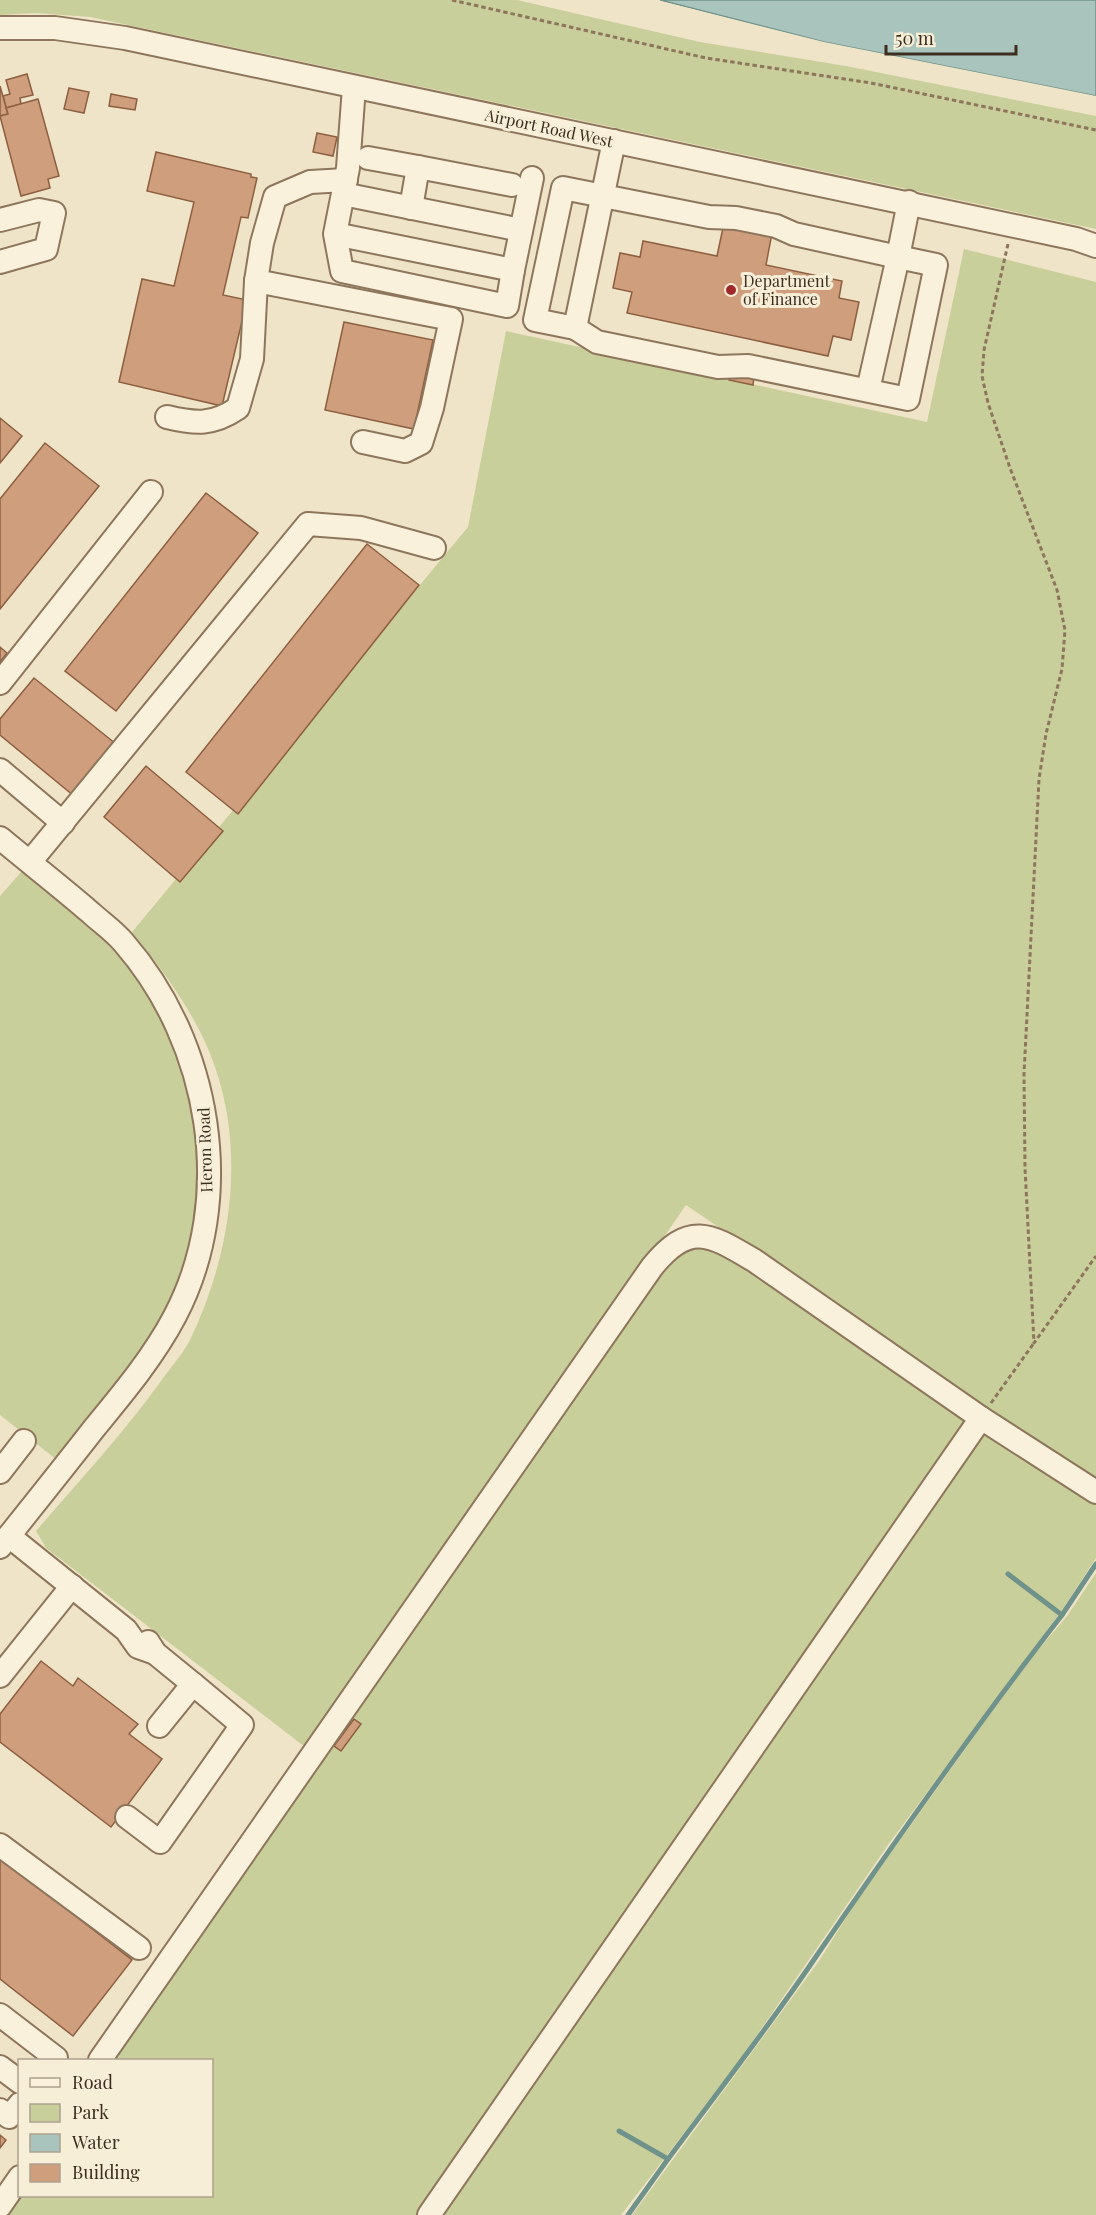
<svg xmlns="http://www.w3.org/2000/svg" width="1096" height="2215" font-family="'Playfair Display',serif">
	<rect width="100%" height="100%" fill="#f0e4c8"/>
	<!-- green -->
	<g fill="#c9cf9b">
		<polygon points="0,0 517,0 700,42 846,66 1096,116 1096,229 90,17 36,13 0,15"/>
		<path d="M 964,249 L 1096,282 L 1096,1483 L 686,1205 L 309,1750 L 46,1548 L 36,1531 C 78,1482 123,1434 161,1381 C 170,1368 182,1355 190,1340 C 230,1257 246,1156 215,1067 C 198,1017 165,973 132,932 L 468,527 L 506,331 L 927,422 Z"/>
		<path d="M 22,871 C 58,902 100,931 129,969 C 214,1080 222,1227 147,1346 C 139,1359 128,1370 119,1382 C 98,1408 78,1434 57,1460 L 0,1415 L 0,896 Z"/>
		<polygon points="708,1242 960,1411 964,1423 424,2215 0,2215 20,2196 212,2196 212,2060 105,2060 668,1253"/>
		<polygon points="985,1434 1002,1437 1096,1498 1096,1558 1062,1610 888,1845 737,2064 621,2215 435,2215 976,1437"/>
		<polygon points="1096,1573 1096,2215 632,2215 819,1961 856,1902 985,1721 1038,1650 1067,1616"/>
	</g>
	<!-- water -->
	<polygon fill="#a9c4bc" stroke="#6f938a" stroke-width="1.5" points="660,0 1096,0 1096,96 824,42"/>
	<!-- pier -->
	<polygon fill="#f0e4c8" points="657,0 824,42 1096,96 1096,99 824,45 660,3"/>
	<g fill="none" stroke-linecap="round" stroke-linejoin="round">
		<!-- stream -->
		<g stroke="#6f938a" stroke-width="5">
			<polyline points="1062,1615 1096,1564"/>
			<polyline points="619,2131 668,2159 628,2215"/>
			<path d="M 668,2159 C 717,2093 767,2029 813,1961 C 893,1844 974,1728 1062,1615 L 1008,1574"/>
		</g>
	</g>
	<!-- building -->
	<g fill="#cf9f7d" stroke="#8d5f41" stroke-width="1.5">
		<polygon points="27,74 33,95 20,98 21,104 6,108 3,96 10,94 6,80"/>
		<polygon points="0,86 8,114 0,116"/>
		<polygon points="69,88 89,92 84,113 64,109"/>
		<polygon points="111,94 137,99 135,110 109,106"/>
		<polygon points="38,99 59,176 48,179 50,188 21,196 0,116 8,114 6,108"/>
		<polygon points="317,133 337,137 333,156 313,152"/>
		<polygon points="156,152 251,174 251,177 257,178 248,218 241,217 223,295 247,300 222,406 119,382 142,279 174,286 194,202 147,191"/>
		<polygon points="724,223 772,233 766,265 842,281 839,298 859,302 851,340 833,336 828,356 627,313 632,292 613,288 620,253 640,257 643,241 717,256"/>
		<polygon points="344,322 433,340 414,429 325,410"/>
		<polygon points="730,372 754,376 753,385 729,380"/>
		<polygon points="0,418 22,436 0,463"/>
		<polygon points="45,443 99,486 0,609 0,499"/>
		<polygon points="206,493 258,533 116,711 65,671"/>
		<polygon points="367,544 419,585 238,814 186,772"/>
		<polygon points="0,647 7,653 0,662"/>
		<polygon points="34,678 116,744 74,796 0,735 0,719"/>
		<polygon points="146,766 223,831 180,882 104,817"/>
		<polygon points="41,1661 73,1686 78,1678 138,1724 129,1734 162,1759 111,1827 0,1742 0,1714"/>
		<polygon points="354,1719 361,1724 341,1751 334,1746"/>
		<polygon points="0,1857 132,1960 73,2036 0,1979"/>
		<polygon points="0,2135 6,2140 0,2148"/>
	</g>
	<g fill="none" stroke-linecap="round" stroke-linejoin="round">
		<defs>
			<g id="minor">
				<polyline points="0,28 55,28 125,38 1076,239 1096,246"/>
				<polyline points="614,141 575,328 535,320 563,188 709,217 736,218 776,226 794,234 898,257 909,202"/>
				<polyline points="368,158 418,167"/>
				<polyline points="346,180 310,182 275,197 262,243 256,281 451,319 432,408 421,443 405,451 363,442"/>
				<polyline points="343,194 521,230"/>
				<polyline points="411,208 418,167 512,185"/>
				<polyline points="0,220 39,210 54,213 46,249 0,262"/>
				<polyline points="335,234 342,271 507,306 513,270 335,234 348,168 354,87"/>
				<polyline points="513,270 532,178"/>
				<polyline points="575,328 597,342 718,367 748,366 908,399 936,265 898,257 868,390"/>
				<path d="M 167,417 C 196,424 213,425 238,408 L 252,359 L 256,281"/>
				<polyline points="0,683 151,492"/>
				<polyline points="0,770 63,823"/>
				<path d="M 0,838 C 30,863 61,887 91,913 C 102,923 115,932 124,943 C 211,1043 237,1198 175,1316 C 154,1356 124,1392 96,1426 C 64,1467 32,1507 0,1547"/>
				<polyline points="30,862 308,524 361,528 434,548"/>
				<polyline points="981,1418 1096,1492"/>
				<polyline points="0,1472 24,1441"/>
				<polyline points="9,1536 126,1630 138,1647 155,1653"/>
				<polyline points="148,1642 155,1653 193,1684 159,1726"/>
				<polyline points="0,1676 72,1586"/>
				<polyline points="127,1817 160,1842 242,1725 193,1684"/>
				<polyline points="0,1845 139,1948"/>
				<polyline points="0,2015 56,2058 54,2060"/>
				<path d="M 100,2060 L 652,1267 C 690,1220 711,1235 755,1261 L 981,1418 L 429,2215"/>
				<polyline points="0,2067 20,2082"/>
				<polyline points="0,2110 9,2117 20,2104"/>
				<polyline points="0,2206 20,2177"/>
			</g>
		</defs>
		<!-- minor casing -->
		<use href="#minor" stroke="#8d765c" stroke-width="26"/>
		<!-- path -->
		<g stroke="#8d765c" stroke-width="3" stroke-dasharray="4.5 3" stroke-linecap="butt">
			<polyline points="452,0 706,58 871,83 1096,130"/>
			<polyline points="1008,244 984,350 982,376 988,403 1010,468 1057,590 1065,630 1062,669 1046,734 1039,779 1024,1074 1025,1168 1034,1343 1096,1256"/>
			<polyline points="991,1403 1034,1343"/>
		</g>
		<!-- minor -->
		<use href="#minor" stroke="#faf1dc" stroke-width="22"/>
	</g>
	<!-- markers -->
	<circle fill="#9e2a2b" stroke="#f7eed8" stroke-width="2" cx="731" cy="290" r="6"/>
	<g text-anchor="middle" stroke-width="6" stroke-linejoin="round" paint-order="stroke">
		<!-- street labels -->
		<g font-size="16" fill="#3d2e20" stroke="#f7eed8">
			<text transform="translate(549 128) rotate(12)" y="6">Airport Road West</text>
			<text transform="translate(205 1150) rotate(-92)" y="6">Heron Road</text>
		</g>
		<!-- poi labels -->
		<g font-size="16" fill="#3d2e20" stroke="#f7eed8" text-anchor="start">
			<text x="743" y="287">Department<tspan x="743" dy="18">of Finance</tspan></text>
		</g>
	</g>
	<!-- legend -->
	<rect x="18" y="2059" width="195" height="138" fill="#f7eed8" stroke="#ada18e" stroke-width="1.5"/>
	<rect x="30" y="2078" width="30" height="9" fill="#faf1dc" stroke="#ada18e" stroke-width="1.5"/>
	<text x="72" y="2089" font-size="18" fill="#3d2e20">Road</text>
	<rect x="30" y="2104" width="30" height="18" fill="#c9cf9b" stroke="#ada18e" stroke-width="1.5"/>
	<text x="72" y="2119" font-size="18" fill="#3d2e20">Park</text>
	<rect x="30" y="2134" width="30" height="18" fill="#a9c4bc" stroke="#ada18e" stroke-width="1.5"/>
	<text x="72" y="2149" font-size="18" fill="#3d2e20">Water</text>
	<rect x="30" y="2164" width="30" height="18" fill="#cf9f7d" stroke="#ada18e" stroke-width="1.5"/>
	<text x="72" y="2179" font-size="18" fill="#3d2e20">Building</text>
	<!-- scale -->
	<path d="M886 45v9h130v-9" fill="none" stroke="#3d2e20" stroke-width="3"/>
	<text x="895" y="45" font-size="18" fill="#3d2e20" stroke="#f7eed8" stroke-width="4.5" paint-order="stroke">50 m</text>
</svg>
